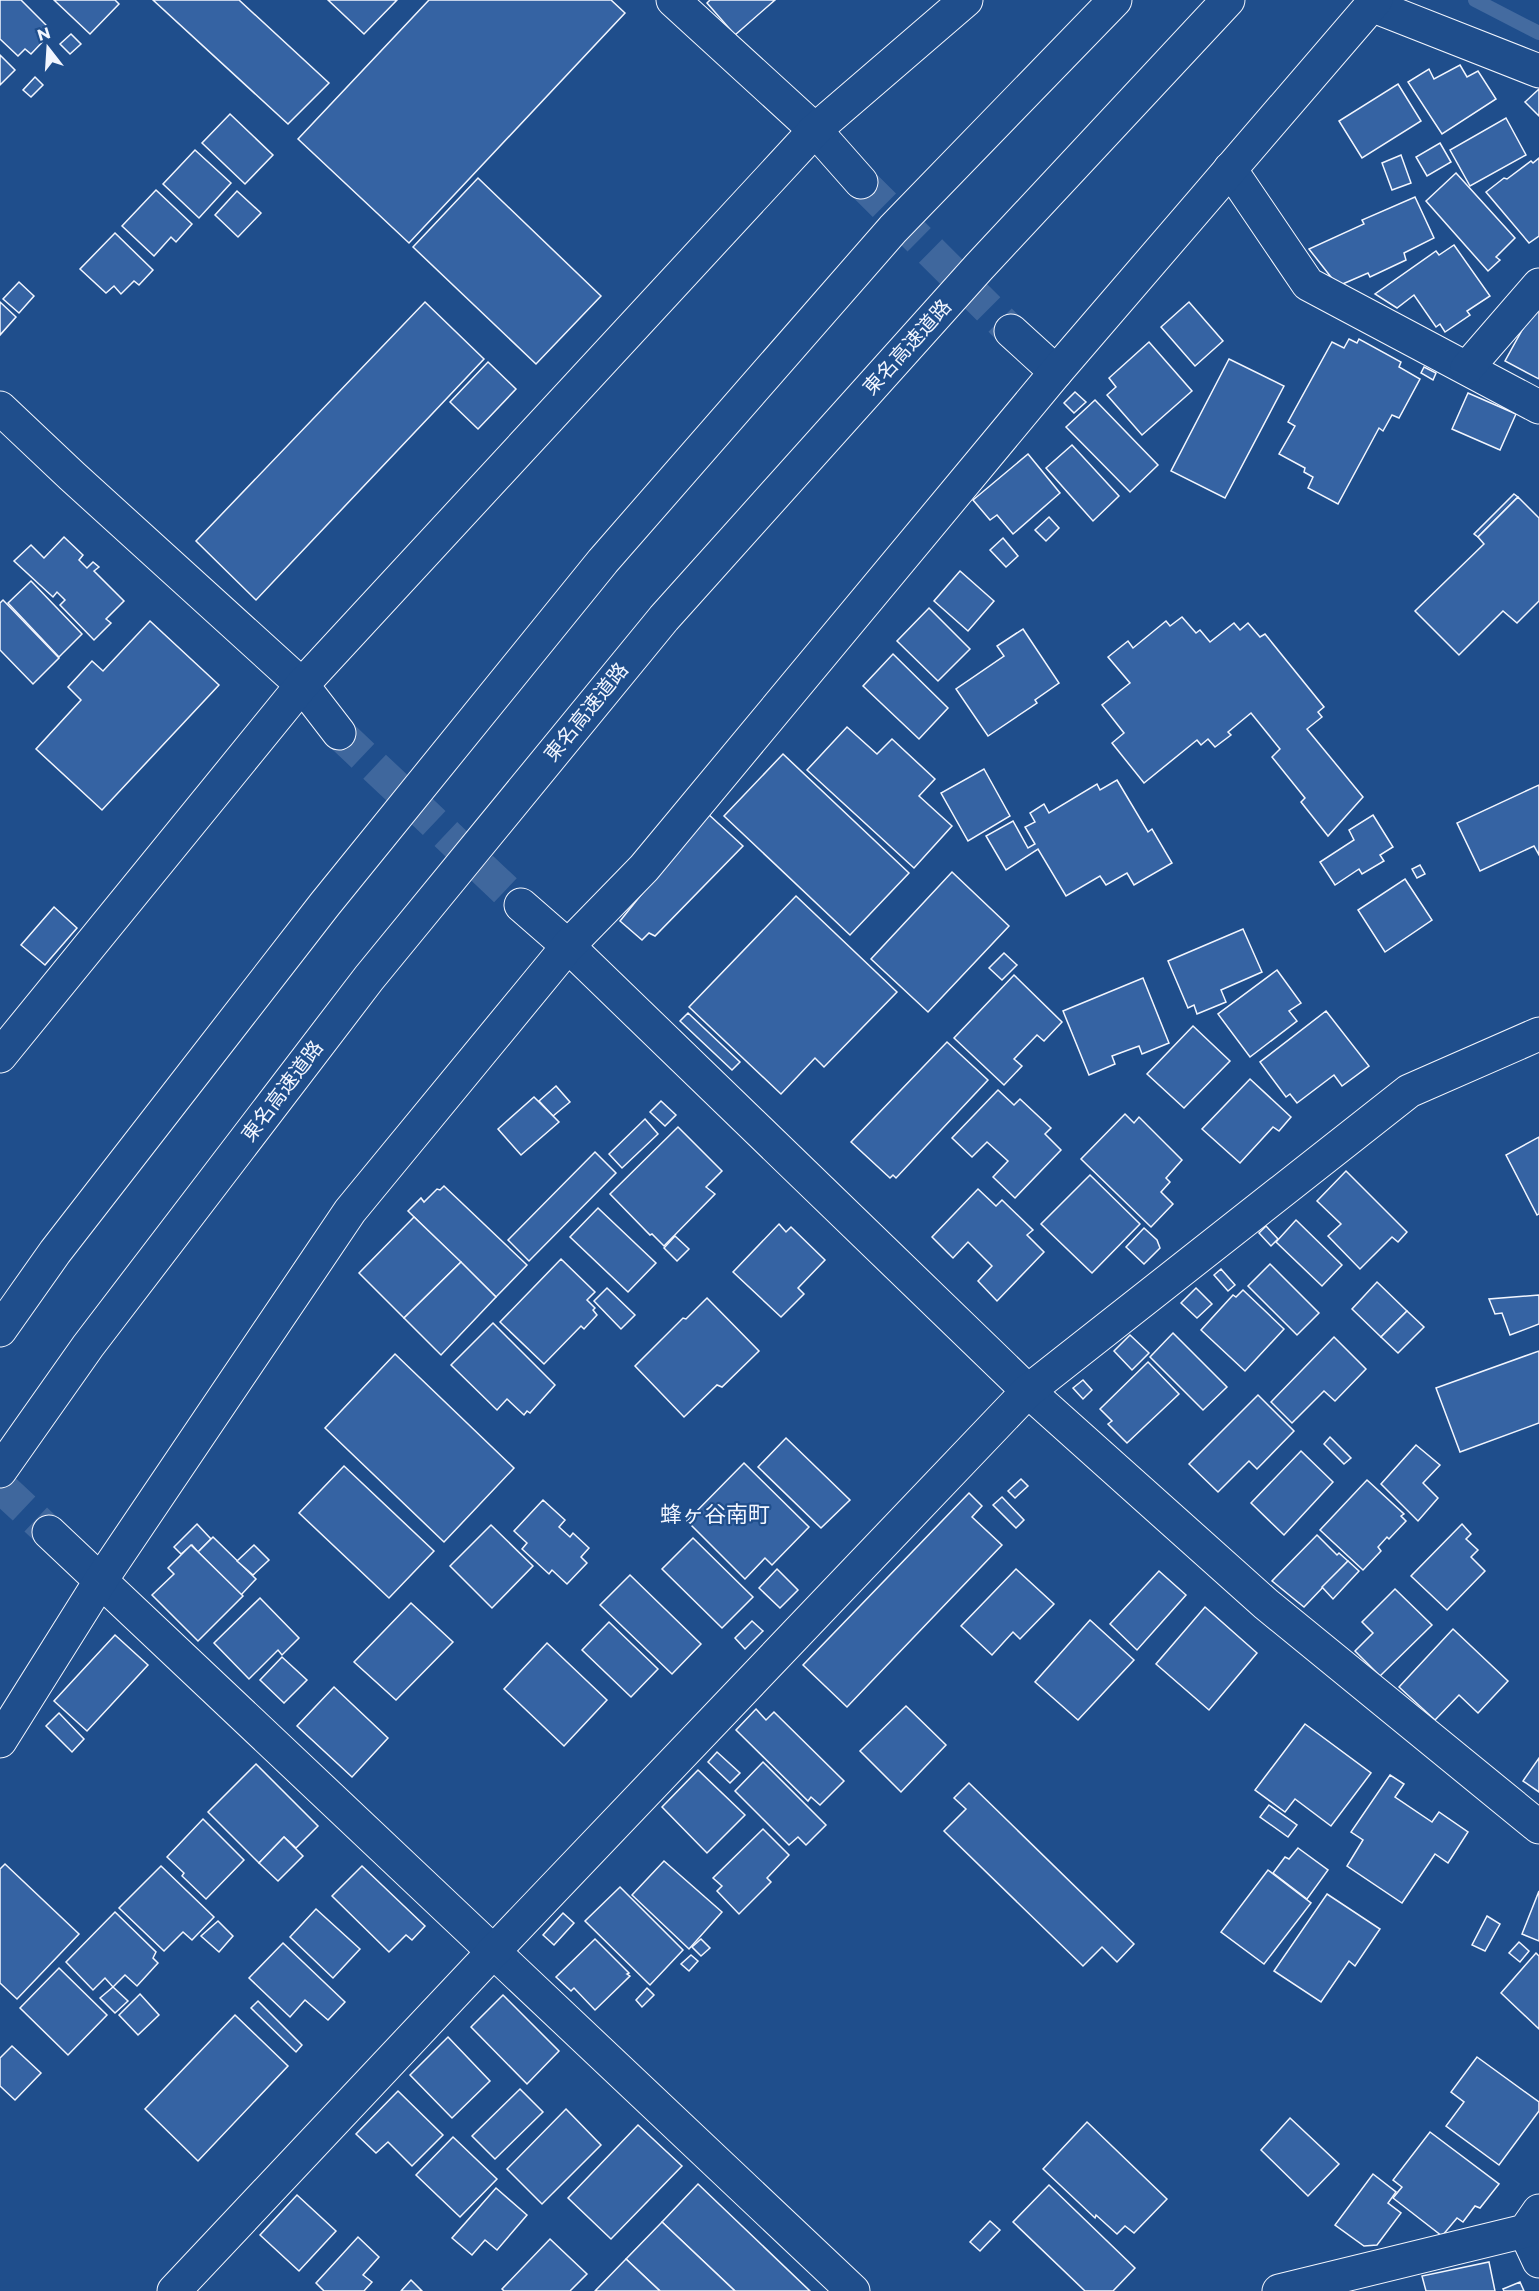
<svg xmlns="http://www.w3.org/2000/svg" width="1539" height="2291" font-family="Montserrat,'Noto Sans JP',sans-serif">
	<rect width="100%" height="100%" fill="#1f4e8c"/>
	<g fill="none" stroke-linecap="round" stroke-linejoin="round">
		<!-- stream -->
		<polyline stroke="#446ba0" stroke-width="14" points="1475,0 1539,33"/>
	</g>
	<!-- building -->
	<g fill="#3563a3" stroke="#f2f6ff" stroke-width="1.5">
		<polygon points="0,0 21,0 48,27 45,31 49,35 31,54 25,49 18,56 0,39"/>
		<polygon points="54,0 115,0 119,4 90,34"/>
		<polygon points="153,0 239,0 329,83 288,124"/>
		<polygon points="328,0 397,0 364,34"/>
		<polygon points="429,0 611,0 625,13 409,243 298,139"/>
		<polygon points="710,0 775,0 735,35 707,3"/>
		<polygon points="71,34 81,44 70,54 60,44"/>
		<polygon points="0,55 15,70 0,85"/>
		<polygon points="1460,65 1467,77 1478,71 1496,99 1442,134 1408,82 1429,69 1434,79"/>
		<polygon points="35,77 43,85 31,97 23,90"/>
		<polygon points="1398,84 1421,121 1362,158 1339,121"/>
		<polygon points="1539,89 1539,116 1525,102"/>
		<polygon points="230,114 273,155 245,184 202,143"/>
		<polygon points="1506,118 1526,155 1470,186 1450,150"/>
		<polygon points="1440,143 1451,162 1427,176 1416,157"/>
		<polygon points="195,150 231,183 199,218 163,184"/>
		<polygon points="1401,155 1411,183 1392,190 1382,163"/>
		<polygon points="1539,158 1539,236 1529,243 1486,192 1504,178 1507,179 1531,161 1533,163"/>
		<polygon points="1456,173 1515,238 1496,257 1500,260 1488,271 1426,201"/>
		<polygon points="478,178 601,296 536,364 413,247"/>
		<polygon points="156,190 192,224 176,242 171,237 154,256 122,226"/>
		<polygon points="237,191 261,213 238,237 215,215"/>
		<polygon points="1415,197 1434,238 1404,253 1406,260 1370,277 1368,273 1338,286 1309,249 1364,224 1362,220"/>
		<polygon points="115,233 153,270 139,285 134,281 121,294 114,286 106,293 80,269"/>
		<polygon points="1454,245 1490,296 1467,311 1470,315 1445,332 1440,324 1436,327 1414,295 1397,308 1375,294 1436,251 1439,255"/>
		<polygon points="19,282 34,296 19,313 3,299"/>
		<polygon points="0,302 16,317 0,335"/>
		<polygon points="425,302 484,359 256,600 196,541"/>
		<polygon points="1189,302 1223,341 1195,366 1161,327"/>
		<polygon points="1536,305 1539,306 1539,379 1505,361"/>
		<polygon points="1349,339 1357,343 1359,339 1401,362 1399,367 1420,379 1399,418 1392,415 1383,431 1379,428 1338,504 1308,488 1313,477 1304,472 1305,468 1279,454 1295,426 1288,422 1332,342 1344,348"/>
		<polygon points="1149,342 1192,391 1142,435 1107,395 1116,387 1109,378"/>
		<polygon points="1229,359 1284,386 1225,498 1171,471"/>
		<polygon points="488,362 516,389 478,429 450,402"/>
		<polygon points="1424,367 1436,373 1433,380 1421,373"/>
		<polygon points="1075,392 1086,402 1074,413 1064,403"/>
		<polygon points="1468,393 1516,414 1500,450 1452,429"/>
		<polygon points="1095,400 1158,465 1130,492 1066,427"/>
		<polygon points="1072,445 1119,496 1093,521 1046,468"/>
		<polygon points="1028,454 1060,493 1013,534 997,515 990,520 973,500"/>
		<polygon points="1514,494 1518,497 1478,537 1474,534"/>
		<polygon points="1518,497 1539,518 1539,601 1517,623 1503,611 1459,655 1415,611 1484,544 1478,537"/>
		<polygon points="1049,517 1059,528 1046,541 1035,530"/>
		<polygon points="64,537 83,555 79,560 87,568 93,562 99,567 94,571 124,601 106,619 111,623 94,640 60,605 65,600 57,592 53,597 14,561 31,545 44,558"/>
		<polygon points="1003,538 1018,556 1006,567 990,550"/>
		<polygon points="960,571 994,601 968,631 934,601"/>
		<polygon points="31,581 82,634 59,657 8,603"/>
		<polygon points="3,600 59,658 33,684 0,650 0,603"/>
		<polygon points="929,608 970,649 938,681 897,641"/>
		<polygon points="1182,617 1196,633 1200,630 1210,642 1234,623 1240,630 1248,623 1260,637 1265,634 1324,707 1318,712 1322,717 1307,729 1363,797 1328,836 1301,802 1305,798 1272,757 1280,749 1251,713 1228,732 1231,735 1215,747 1208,739 1201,745 1197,740 1144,783 1112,743 1124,733 1102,705 1130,683 1108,657 1128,641 1133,648 1166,621 1170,626"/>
		<polygon points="150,621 219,685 102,810 36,749 81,700 68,687 92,661 103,671"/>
		<polygon points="1023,629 1059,683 1035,700 1037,703 988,736 956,689 1004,656 997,646"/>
		<polygon points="893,654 948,708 919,739 863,686"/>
		<polygon points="847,727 877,754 892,739 935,779 919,796 952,826 914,868 807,770"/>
		<polygon points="783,754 909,873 850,935 724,816"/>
		<polygon points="984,769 1010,816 968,841 941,793"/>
		<polygon points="1117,780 1148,832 1152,829 1172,863 1134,885 1127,873 1106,885 1100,876 1066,896 1038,849 1006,870 986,836 1013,821 1028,848 1035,844 1025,827 1035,822 1030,813 1044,804 1049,813 1097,784 1100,790"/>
		<polygon points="1539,785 1539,855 1534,846 1480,871 1457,823"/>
		<polygon points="707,813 743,846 655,936 649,933 642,940 620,921"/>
		<polygon points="1373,815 1393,847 1380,855 1384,861 1362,874 1359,869 1335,885 1320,862 1354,840 1349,830"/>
		<polygon points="1420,865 1425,874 1417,878 1412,869"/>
		<polygon points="952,872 1009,926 928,1012 871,959"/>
		<polygon points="1405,879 1432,920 1385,952 1358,910"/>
		<polygon points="796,896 897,992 824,1067 815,1058 781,1094 689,1007"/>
		<polygon points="54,907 77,928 45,965 21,945"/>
		<polygon points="1243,929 1262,972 1221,990 1226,1002 1197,1014 1194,1005 1188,1008 1168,961"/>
		<polygon points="1004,953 1017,965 1002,980 989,968"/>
		<polygon points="1277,970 1301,1003 1289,1011 1297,1021 1250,1057 1218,1014"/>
		<polygon points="1014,975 1062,1022 1044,1041 1037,1035 1014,1059 1022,1066 1004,1085 954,1038"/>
		<polygon points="1143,978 1169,1043 1142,1054 1139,1046 1112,1056 1115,1064 1089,1075 1063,1011"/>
		<polygon points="1326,1011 1369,1066 1342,1086 1334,1075 1297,1103 1290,1094 1286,1097 1260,1062"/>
		<polygon points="688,1013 740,1062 732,1070 680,1021"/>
		<polygon points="1193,1026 1230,1061 1184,1108 1147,1074"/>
		<polygon points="947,1042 988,1080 896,1178 893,1175 890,1178 851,1142"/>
		<polygon points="1250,1079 1291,1117 1279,1131 1273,1127 1240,1163 1202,1129"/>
		<polygon points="556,1086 570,1102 553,1116 539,1101"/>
		<polygon points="998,1090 1014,1105 1020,1099 1051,1128 1045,1134 1061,1150 1015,1198 993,1177 1008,1161 987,1142 972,1157 952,1138"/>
		<polygon points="534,1097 559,1122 521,1155 498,1129"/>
		<polygon points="661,1101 676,1115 665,1126 650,1112"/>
		<polygon points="1125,1114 1134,1123 1139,1117 1182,1160 1166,1178 1170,1182 1161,1192 1173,1204 1151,1227 1081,1159"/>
		<polygon points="645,1119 658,1134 622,1168 609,1154"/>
		<polygon points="678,1127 722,1171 706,1187 715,1194 664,1246 652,1234 650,1235 610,1194"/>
		<polygon points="1539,1137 1539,1214 1537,1215 1506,1155"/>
		<polygon points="595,1152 616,1173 529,1261 508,1240"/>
		<polygon points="1346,1171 1407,1232 1398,1242 1392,1237 1360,1269 1328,1236 1341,1224 1317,1201"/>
		<polygon points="1090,1175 1140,1224 1092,1273 1041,1224"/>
		<polygon points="444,1186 527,1265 496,1297 408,1211 421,1198 424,1202 437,1189 440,1190"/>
		<polygon points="978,1189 996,1206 1002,1200 1033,1230 1027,1235 1044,1252 997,1301 978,1281 992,1266 968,1242 953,1258 932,1237"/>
		<polygon points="598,1208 656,1263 628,1292 570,1237"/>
		<polygon points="414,1217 461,1262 404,1318 359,1273"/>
		<polygon points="1296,1220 1342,1265 1322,1286 1276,1242"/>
		<polygon points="779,1224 786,1232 791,1227 825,1260 798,1288 804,1294 781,1317 733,1272"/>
		<polygon points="1266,1226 1278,1239 1271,1246 1259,1233"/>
		<polygon points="1144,1228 1157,1240 1160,1248 1144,1264 1126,1247"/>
		<polygon points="675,1236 689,1249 677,1261 664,1248"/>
		<polygon points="561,1259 595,1292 587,1300 595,1308 593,1310 597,1315 584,1329 581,1326 544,1364 500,1322"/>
		<polygon points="461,1262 496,1297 441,1355 404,1318"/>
		<polygon points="1270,1264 1319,1313 1297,1335 1248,1286"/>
		<polygon points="1221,1269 1235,1285 1228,1291 1214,1275"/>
		<polygon points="1377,1282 1407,1311 1381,1337 1352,1309"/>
		<polygon points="607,1288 635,1315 621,1329 594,1301"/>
		<polygon points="1196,1288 1212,1304 1197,1318 1181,1303"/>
		<polygon points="1243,1290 1284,1329 1245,1371 1201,1330 1233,1295 1236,1297"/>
		<polygon points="1539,1295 1539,1324 1510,1335 1502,1313 1495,1314 1489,1299"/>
		<polygon points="707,1298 759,1351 722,1387 717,1385 684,1417 635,1366 683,1318 686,1319"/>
		<polygon points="1407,1311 1424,1327 1398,1353 1381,1337"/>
		<polygon points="493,1323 555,1385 530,1413 527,1411 524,1415 507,1399 497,1410 451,1365"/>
		<polygon points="1173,1333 1227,1387 1203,1410 1150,1357"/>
		<polygon points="1130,1335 1149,1353 1132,1370 1114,1351"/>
		<polygon points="1334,1337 1366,1369 1335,1401 1324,1391 1292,1423 1271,1402"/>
		<polygon points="1539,1351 1539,1423 1460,1452 1436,1388"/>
		<polygon points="395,1354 514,1468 444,1542 325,1428"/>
		<polygon points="1148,1362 1179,1394 1127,1443 1108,1424 1112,1421 1100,1409"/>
		<polygon points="1083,1380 1092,1390 1083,1399 1073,1388"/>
		<polygon points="1258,1395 1294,1431 1257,1469 1249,1461 1218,1492 1189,1464"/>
		<polygon points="1330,1437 1351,1458 1344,1464 1324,1444"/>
		<polygon points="786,1438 850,1500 821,1528 758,1467"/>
		<polygon points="1416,1445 1440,1465 1423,1483 1438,1498 1418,1521 1381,1484"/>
		<polygon points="1301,1451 1333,1482 1284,1535 1251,1503"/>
		<polygon points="744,1463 809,1527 772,1565 765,1558 745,1579 687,1521"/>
		<polygon points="344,1466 434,1551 389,1598 299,1513"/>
		<polygon points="1021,1479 1028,1486 1015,1498 1008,1491"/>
		<polygon points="1367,1480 1404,1514 1401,1516 1406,1521 1389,1539 1387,1537 1378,1547 1381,1551 1363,1570 1320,1530"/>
		<polygon points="969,1493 982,1506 972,1517 1002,1545 847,1707 803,1665"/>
		<polygon points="1002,1497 1024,1520 1016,1528 993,1505"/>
		<polygon points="543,1500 565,1520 559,1527 570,1537 573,1533 589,1548 581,1557 587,1563 567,1584 552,1570 549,1574 522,1549 527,1543 514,1531"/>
		<polygon points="197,1524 211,1539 198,1552 192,1545 181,1554 174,1547"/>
		<polygon points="1462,1524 1471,1534 1466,1539 1478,1550 1471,1557 1485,1571 1447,1610 1411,1576"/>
		<polygon points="491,1525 533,1566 492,1608 450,1566"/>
		<polygon points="1317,1535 1337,1555 1339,1553 1348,1561 1304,1607 1272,1581"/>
		<polygon points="213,1537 256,1579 241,1595 198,1552"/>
		<polygon points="693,1538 753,1597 722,1628 662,1569"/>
		<polygon points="191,1545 243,1596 198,1641 152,1595 174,1574 168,1568"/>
		<polygon points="254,1545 269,1560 253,1575 237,1561"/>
		<polygon points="1348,1561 1359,1571 1333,1599 1322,1587"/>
		<polygon points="777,1569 798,1590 780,1608 759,1588"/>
		<polygon points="1016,1569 1054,1604 1020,1639 1013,1632 992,1655 961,1626"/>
		<polygon points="1159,1571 1186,1595 1137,1650 1110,1624"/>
		<polygon points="630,1575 701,1644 672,1674 600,1605"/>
		<polygon points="1395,1589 1432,1625 1380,1676 1355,1651 1373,1633 1362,1622"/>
		<polygon points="260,1598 299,1638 282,1655 278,1650 249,1679 214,1643"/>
		<polygon points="411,1603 453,1642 396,1700 354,1662"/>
		<polygon points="1205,1607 1257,1653 1209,1710 1156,1664"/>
		<polygon points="1090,1620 1134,1660 1078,1720 1035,1682"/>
		<polygon points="752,1621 763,1631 745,1649 735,1638"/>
		<polygon points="609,1622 658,1669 631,1697 582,1650"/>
		<polygon points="1453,1629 1508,1681 1478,1713 1459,1695 1435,1720 1399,1687"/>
		<polygon points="115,1635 148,1665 87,1731 54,1701"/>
		<polygon points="547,1643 607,1700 564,1746 504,1689"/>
		<polygon points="282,1657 307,1680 284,1703 260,1680"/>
		<polygon points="334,1687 388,1738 352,1777 297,1726"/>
		<polygon points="906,1706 946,1745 901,1792 860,1751"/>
		<polygon points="756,1709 766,1720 774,1712 844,1781 820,1805 811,1797 808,1801 736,1730"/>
		<polygon points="59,1713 84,1739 72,1752 46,1726"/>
		<polygon points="1305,1724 1371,1773 1331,1826 1295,1799 1285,1812 1255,1790"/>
		<polygon points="717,1752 740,1773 730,1783 708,1762"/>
		<polygon points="1539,1758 1539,1792 1523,1781"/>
		<polygon points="763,1762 826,1825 806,1845 798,1837 789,1845 735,1791"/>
		<polygon points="256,1764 318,1826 296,1848 284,1837 259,1863 208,1812"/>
		<polygon points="698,1770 745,1815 707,1853 662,1807"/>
		<polygon points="1390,1775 1404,1784 1395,1797 1432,1822 1439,1812 1468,1832 1448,1863 1435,1854 1402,1903 1347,1866 1363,1840 1351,1832"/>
		<polygon points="969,1783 1134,1944 1117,1962 1102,1947 1083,1966 944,1831 966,1809 954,1798"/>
		<polygon points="1269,1805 1297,1825 1288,1837 1260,1817"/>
		<polygon points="203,1819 244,1860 206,1899 182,1876 184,1873 167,1857"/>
		<polygon points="763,1829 789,1855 767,1878 771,1882 739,1914 717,1891 722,1886 713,1878"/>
		<polygon points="284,1837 303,1856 278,1881 259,1863"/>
		<polygon points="1298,1848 1328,1870 1307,1899 1273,1873 1285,1857 1289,1859"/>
		<polygon points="664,1861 722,1912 689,1949 632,1895"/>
		<polygon points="5,1864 79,1934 17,1999 0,1983 0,1869"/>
		<polygon points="161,1866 214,1917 192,1940 183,1932 164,1951 119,1908"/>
		<polygon points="362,1866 425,1926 412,1940 406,1935 389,1952 332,1896"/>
		<polygon points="1268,1870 1311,1903 1264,1964 1221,1932"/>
		<polygon points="620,1887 683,1950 650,1985 585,1921"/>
		<polygon points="1539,1891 1539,1941 1522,1934"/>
		<polygon points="1327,1894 1380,1929 1355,1966 1349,1961 1321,2002 1274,1971"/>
		<polygon points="316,1909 360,1949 333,1978 290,1937"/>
		<polygon points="115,1912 156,1952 153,1958 158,1963 137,1986 125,1975 113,1987 105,1978 93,1990 66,1962"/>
		<polygon points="563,1913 574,1923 554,1945 543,1935"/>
		<polygon points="1487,1916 1500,1924 1485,1951 1472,1945"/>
		<polygon points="218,1921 233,1936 219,1952 201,1936"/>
		<polygon points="595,1939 629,1973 627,1974 630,1976 595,2010 574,1988 571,1991 556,1977"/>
		<polygon points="701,1939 710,1948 701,1956 692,1947"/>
		<polygon points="1519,1942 1529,1951 1520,1962 1509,1953"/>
		<polygon points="283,1943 345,2002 328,2020 305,2000 290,2017 249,1978"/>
		<polygon points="1536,1953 1539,1956 1539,2029 1501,1993"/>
		<polygon points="691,1955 698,1961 689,1971 681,1964"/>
		<polygon points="59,1968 107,2015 68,2055 20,2008"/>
		<polygon points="113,1987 128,2001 115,2013 100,1998"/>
		<polygon points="647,1988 654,1995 642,2007 636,2000"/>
		<polygon points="140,1994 159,2015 138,2035 119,2015"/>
		<polygon points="503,1995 559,2051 527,2084 471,2027"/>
		<polygon points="258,2001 302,2045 296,2052 251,2008"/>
		<polygon points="235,2015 288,2066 198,2161 145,2109"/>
		<polygon points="448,2037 490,2081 452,2118 410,2075"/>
		<polygon points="12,2046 41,2073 15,2100 0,2086 0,2058"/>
		<polygon points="1477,2057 1539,2102 1539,2111 1499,2165 1446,2126 1464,2102 1451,2092"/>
		<polygon points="520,2089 543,2112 495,2159 472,2136"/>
		<polygon points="398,2091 443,2135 412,2166 388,2142 376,2153 356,2134"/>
		<polygon points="566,2109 601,2145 542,2204 507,2169"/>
		<polygon points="1290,2118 1339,2164 1308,2196 1261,2150"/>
		<polygon points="1087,2122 1167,2199 1134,2233 1125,2226 1117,2234 1096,2215 1095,2218 1043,2169"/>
		<polygon points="638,2125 682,2166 611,2239 568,2198"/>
		<polygon points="1430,2132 1499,2184 1480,2208 1475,2206 1463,2222 1457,2218 1442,2236 1393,2198 1402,2187 1393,2180"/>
		<polygon points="453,2137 497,2179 460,2217 416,2175"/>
		<polygon points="1373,2174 1396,2192 1388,2203 1401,2213 1377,2245 1364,2246 1335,2225"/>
		<polygon points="698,2184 810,2291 735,2291 662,2222"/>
		<polygon points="1049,2185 1135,2268 1113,2291 1085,2291 1013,2222"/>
		<polygon points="496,2188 527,2215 497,2250 485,2240 472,2255 452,2238"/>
		<polygon points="297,2195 336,2231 299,2271 260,2235"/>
		<polygon points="990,2221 1000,2230 980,2251 970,2242"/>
		<polygon points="662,2222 735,2291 660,2291 626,2259"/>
		<polygon points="358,2237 379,2257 363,2275 372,2282 364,2291 324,2291 316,2283"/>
		<polygon points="550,2239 587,2274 570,2291 504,2291 502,2289"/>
		<polygon points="626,2259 660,2291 595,2291"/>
		<polygon points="1489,2262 1495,2291 1426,2291 1422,2276"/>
		<polygon points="411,2280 422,2291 401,2291"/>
		<polygon points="1520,2282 1524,2291 1504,2291 1503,2289"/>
	</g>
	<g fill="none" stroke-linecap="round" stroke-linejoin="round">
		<!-- minor-tunnel -->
		<g stroke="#3f679d" stroke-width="33" stroke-dasharray="33 16" stroke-linecap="butt">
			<polyline points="861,182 1011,331"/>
			<polyline points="339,733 521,905"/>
			<polyline points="0,1486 49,1532"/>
		</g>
		<defs>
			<g id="minor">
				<polyline points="673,0 815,130 861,182"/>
				<polyline points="1371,5 1539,71"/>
				<polyline points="1230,169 1308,284 1539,407"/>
				<polyline points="1011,331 1056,372"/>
				<polyline points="1467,368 1539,285"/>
				<polyline points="0,408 72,476 302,685 339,733"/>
				<polyline points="521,905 568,946 1028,1391 1266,1604 1539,1827"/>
				<polyline points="0,1056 302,685 815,130 966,0"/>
				<polyline points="49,1532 853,2291"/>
				<polyline points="0,1741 101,1580 350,1211 568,946 644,868 1056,372 1376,0"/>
				<polyline points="1525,2231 1539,2261"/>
				<polyline points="174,2291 493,1952 1028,1391 1409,1091 1539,1034"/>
				<polyline points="1279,2291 1525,2231 1539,2211"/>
			</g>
			<g id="highway">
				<polyline points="0,1330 55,1252 325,904 603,561 893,229 1115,0"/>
				<polyline points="0,1471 88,1346 369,978 664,618 979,267 1228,0"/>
			</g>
		</defs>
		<!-- minor casing -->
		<use href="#minor" stroke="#f2f6ff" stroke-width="35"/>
		<!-- highway casing -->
		<use href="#highway" stroke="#f2f6ff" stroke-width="35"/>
		<!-- minor -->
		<use href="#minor" stroke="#1f4e8c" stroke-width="33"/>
		<!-- highway -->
		<use href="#highway" stroke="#1f4e8c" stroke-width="33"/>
	</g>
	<g text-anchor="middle" stroke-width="4.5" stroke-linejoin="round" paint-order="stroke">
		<!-- street labels -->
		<g font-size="20" fill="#f2f6ff" stroke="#1f4e8c">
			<text transform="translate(907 347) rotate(-48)" y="7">東名高速道路</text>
			<text transform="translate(586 712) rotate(-51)" y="7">東名高速道路</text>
			<text transform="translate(282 1091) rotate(-53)" y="7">東名高速道路</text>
		</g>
		<!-- quarter labels -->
		<g font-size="22" fill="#f2f6ff" stroke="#1f4e8c">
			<text x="715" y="1522">蜂ヶ谷南町</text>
		</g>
	</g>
	<!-- north arrow -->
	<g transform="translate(48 48) rotate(343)" stroke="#1f4e8c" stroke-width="4.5" paint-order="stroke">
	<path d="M0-4.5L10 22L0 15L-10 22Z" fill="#f2f6ff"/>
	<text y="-9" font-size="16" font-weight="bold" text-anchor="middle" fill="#f2f6ff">N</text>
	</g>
</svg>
